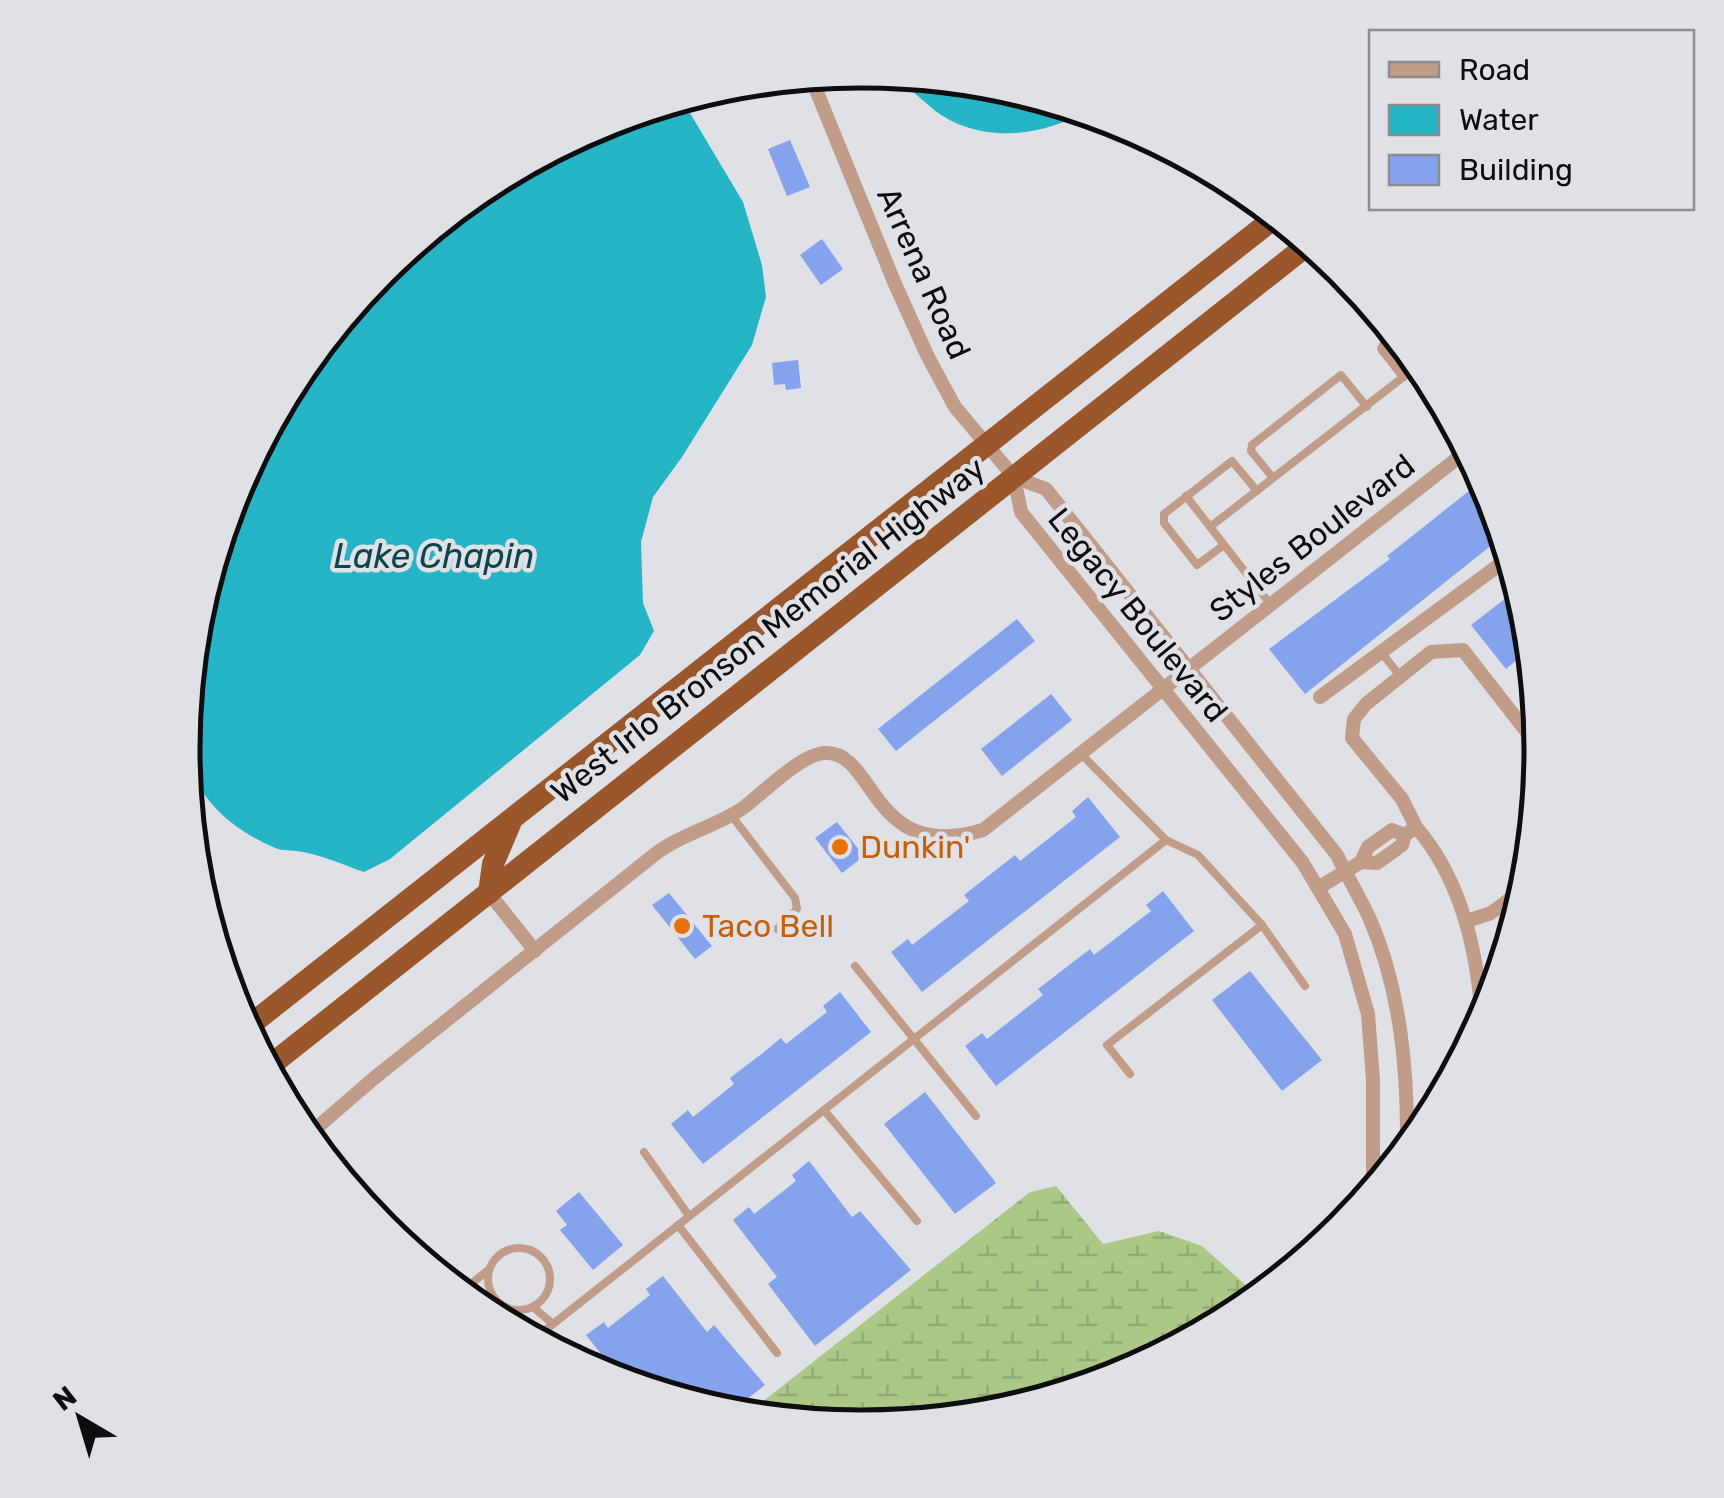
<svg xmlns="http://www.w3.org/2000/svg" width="1724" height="1498" font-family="Rubik,sans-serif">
	<defs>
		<pattern id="wetland-marsh" width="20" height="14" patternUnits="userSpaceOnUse" patternTransform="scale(2.5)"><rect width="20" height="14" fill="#abc887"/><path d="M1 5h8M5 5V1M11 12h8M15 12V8" fill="none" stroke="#92ab74"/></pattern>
	</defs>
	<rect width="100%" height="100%" fill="#dfe1e6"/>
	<!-- wetland -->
	<polygon fill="url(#wetland-marsh)" points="1056,1186 1103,1244 1159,1231 1202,1246 1259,1297 1239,1314 1121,1377 994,1415 861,1428 744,1416 1030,1192"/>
	<!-- water -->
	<g fill="#26b4c7">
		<path d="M 901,74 L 995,83 L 1087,111 C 1037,139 971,145 926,103 C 916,94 905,87 901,74 Z"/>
		<path d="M 681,98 L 743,202 L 762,265 L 766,297 L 752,345 L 682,457 L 653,497 L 641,542 L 643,603 L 654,631 L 640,655 L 390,859 L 364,872 C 343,865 318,853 296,851 C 287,850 281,851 273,847 C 227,827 193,794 183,745 L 196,616 L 235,489 L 298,371 L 382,268 L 485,184 L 603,121 Z"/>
	</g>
	<!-- building -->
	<g fill="#85a2ed">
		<polygon points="790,140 810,187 787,196 768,149"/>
		<polygon points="822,239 843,269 821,285 800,255"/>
		<polygon points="798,360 801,388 786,390 785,384 774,385 772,363"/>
		<polygon points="1484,479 1503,536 1305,694 1269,649 1390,559 1387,556"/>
		<polygon points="1519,588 1528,617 1531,648 1506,669 1471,625"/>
		<polygon points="1017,619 1035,641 896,751 878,729"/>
		<polygon points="1051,694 1072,720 1002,776 981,749"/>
		<polygon points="1088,797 1120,837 922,992 891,952 908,939 912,945 969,901 964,895 1015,855 1020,861 1076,817 1072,811"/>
		<polygon points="837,822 864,856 842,873 815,838"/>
		<polygon points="1163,891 1194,931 996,1086 965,1046 982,1033 987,1039 1043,995 1038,989 1090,949 1094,955 1151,911 1146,905"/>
		<polygon points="669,893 712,946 695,959 652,905"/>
		<polygon points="1250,971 1322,1060 1282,1091 1212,1000"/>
		<polygon points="840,992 871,1032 703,1164 671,1124 688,1110 693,1117 734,1084 730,1078 764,1052 781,1038 786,1044 827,1012 823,1006"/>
		<polygon points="925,1092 996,1183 955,1214 884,1124"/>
		<polygon points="809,1161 852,1217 860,1211 911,1270 815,1346 768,1284 777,1277 733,1220 749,1207 754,1214 796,1181 792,1175"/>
		<polygon points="579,1192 623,1245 593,1270 560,1230 567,1225 556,1211"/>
		<polygon points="663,1276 707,1332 714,1325 765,1385 728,1414 624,1383 586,1335 604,1322 608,1328 650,1295 646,1289"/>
	</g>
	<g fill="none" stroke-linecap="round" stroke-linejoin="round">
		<!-- service -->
		<g stroke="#c19d89" stroke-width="8">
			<polyline points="1395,333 1385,341 1381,349 1403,377"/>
			<polyline points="1273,478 1251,451 1252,445 1341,375 1367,407"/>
			<polyline points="1186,496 1271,605"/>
			<polyline points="1210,527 1420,364"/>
			<polyline points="1224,545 1197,565 1164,523 1164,514 1232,461 1257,491"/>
			<polyline points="1381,652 1400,676"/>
			<polyline points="1082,755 1166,840 1198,855 1262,925 1305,986"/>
			<polyline points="731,815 795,898 797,909 777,929"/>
			<polyline points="855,966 976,1116"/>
			<polyline points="1130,1074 1107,1045 1262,925"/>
			<polyline points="824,1110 917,1221"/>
			<polyline points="644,1152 689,1216"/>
			<polyline points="678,1225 777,1353"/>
			<circle cx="519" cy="1279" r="31"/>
			<polyline points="460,1293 488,1270"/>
			<polyline points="533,1307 553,1324"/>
			<polyline points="480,1309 494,1300"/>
			<polyline points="536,1341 534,1339 553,1324 1166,840"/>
		</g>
		<!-- minor -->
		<g stroke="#c19d89" stroke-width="14">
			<path d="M 810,75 L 895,284 L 928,357 L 955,407 L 1014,477 L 1046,489 L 1337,855 C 1347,876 1359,896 1369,917 C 1401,990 1408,1072 1407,1150"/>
			<polyline points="1014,477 1021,512 1303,863 1345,934 1368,1014 1373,1080 1373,1191"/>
			<polyline points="1320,697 1510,557"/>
			<polyline points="1416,827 1402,799 1352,738 1354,719 1366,704 1431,652 1463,650 1541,750"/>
			<path d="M 1405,835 L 1416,827 C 1462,880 1478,954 1482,1022"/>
			<polyline points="1318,888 1361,862 1368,847 1392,830 1405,835 1402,845 1377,863 1361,862"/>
			<polyline points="489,893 535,951"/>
			<polyline points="1467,921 1491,913 1526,887"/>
			<path d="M 306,1137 L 373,1079 L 654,855 C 681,834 715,827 743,808 C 763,793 801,754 825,753 C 876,750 870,864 983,830 L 1468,450"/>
		</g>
		<!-- trunk -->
		<g stroke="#9a572b" stroke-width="22">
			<polyline points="489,893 493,864 510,824"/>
			<polyline points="245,1029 1277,216"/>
			<polyline points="267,1068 1310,243"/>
		</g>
	</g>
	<!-- markers -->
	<g fill="#e8710a" stroke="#dfe1e6" stroke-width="4">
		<circle cx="840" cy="847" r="10"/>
		<circle cx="682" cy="926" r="10"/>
	</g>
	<g text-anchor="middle" stroke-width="9" stroke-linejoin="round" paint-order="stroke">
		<!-- street labels -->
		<g font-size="32" fill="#0e0e10" stroke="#dfe1e6">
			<text transform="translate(924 273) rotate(66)" y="11">Arrena Road</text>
			<text transform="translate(1312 538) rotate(-38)" y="11">Styles Boulevard</text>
			<text transform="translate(1138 615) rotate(51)" y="11">Legacy Boulevard</text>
			<text transform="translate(768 630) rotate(-38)" y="11">West Irlo Bronson Memorial Highway</text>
		</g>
		<!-- food labels -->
		<g font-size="32" fill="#c56008" stroke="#dfe1e6" text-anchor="start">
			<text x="860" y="858">Dunkin'</text>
			<text x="702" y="937">Taco Bell</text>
		</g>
		<!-- water labels -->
		<g font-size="35" font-style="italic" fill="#0b464e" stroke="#dfe1e6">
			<text x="434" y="568">Lake Chapin</text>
		</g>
	</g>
	<!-- crop -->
	<path d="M0 0H1724V1498H0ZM861 88H863A661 661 0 0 1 1524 749V749A661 661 0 0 1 863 1410H861A661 661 0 0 1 200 749V749A661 661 0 0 1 861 88Z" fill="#dfe1e6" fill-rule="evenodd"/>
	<path fill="none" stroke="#0e0e10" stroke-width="5" d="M861 88H863A661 661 0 0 1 1524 749V749A661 661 0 0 1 863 1410H861A661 661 0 0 1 200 749V749A661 661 0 0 1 861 88Z"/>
	<!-- legend -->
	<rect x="1369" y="30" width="325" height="180" fill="#dfe1e6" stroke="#8b8d90" stroke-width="2.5"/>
	<rect x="1389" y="62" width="50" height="15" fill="#c19d89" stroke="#8b8d90" stroke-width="2.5"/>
	<text x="1459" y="80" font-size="30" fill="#0e0e10">Road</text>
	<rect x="1389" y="105" width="50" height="30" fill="#26b4c7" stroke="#8b8d90" stroke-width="2.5"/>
	<text x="1459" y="130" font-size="30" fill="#0e0e10">Water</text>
	<rect x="1389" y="155" width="50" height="30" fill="#85a2ed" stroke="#8b8d90" stroke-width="2.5"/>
	<text x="1459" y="180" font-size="30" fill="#0e0e10">Building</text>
	<!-- north arrow -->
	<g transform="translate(80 1418) rotate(322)" stroke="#dfe1e6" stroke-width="8" paint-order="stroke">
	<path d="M0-8L18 38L0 25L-18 38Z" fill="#0e0e10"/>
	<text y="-15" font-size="28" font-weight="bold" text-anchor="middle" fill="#0e0e10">N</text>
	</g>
</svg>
